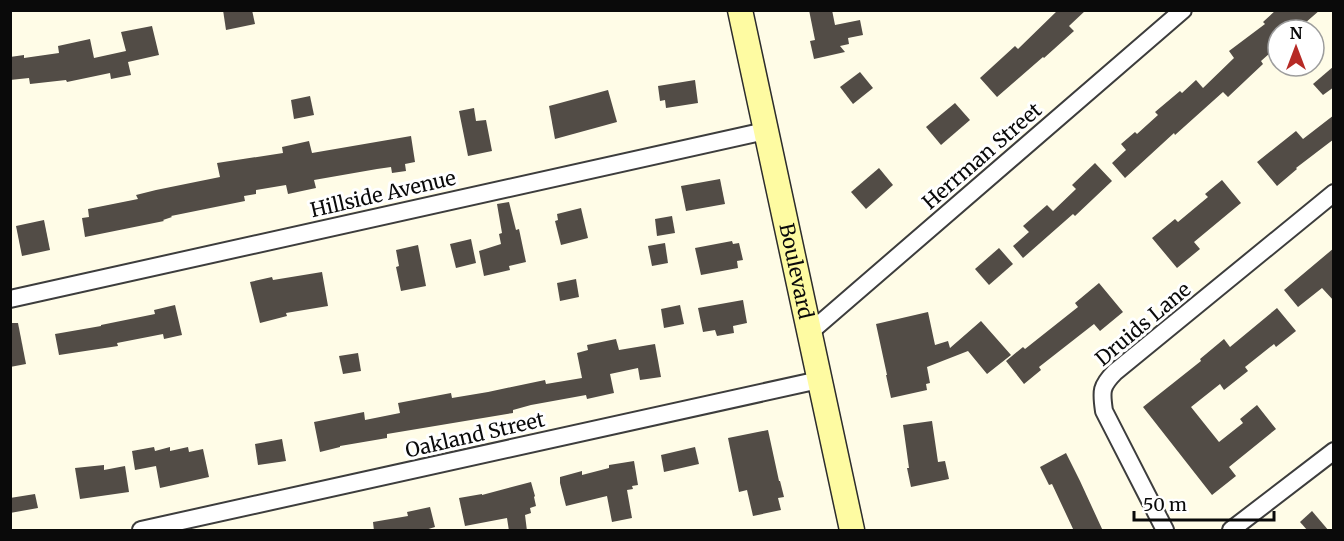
<svg xmlns="http://www.w3.org/2000/svg" width="1344" height="541" font-family="Merriweather,serif">
	<rect width="100%" height="100%" fill="#fffce7"/>
	<!-- building -->
	<g fill="#524c46">
		<polygon points="223,10 252,10 255,24 226,30"/>
		<polygon points="809,10 832,10 835,25 860,20 863,35 848,38 849,44 840,46 845,52 814,59 810,41 815,40"/>
		<polygon points="1058,10 1086,10 1069,26 1074,31 1044,58 1043,57 997,97 980,78 1015,46 1018,49"/>
		<polygon points="1276,10 1320,10 1297,30 1278,30 1278,46 1261,61 1263,64 1228,97 1223,92 1175,135 1174,133 1125,178 1112,163 1126,150 1121,144 1135,132 1137,134 1158,115 1155,112 1180,91 1182,93 1196,80 1203,88 1234,58 1229,51 1265,24 1263,22"/>
		<polygon points="152,26 159,55 128,62 131,75 111,79 110,73 67,82 66,80 30,84 29,78 10,80 10,57 24,55 24,58 59,53 58,46 90,39 94,58 126,51 121,32"/>
		<polygon points="1334,66 1334,87 1323,95 1313,84"/>
		<polygon points="860,72 873,88 853,104 840,87"/>
		<polygon points="695,80 698,103 666,108 665,100 660,101 658,86"/>
		<polygon points="608,90 617,122 555,139 549,106"/>
		<polygon points="310,96 314,115 294,119 291,100"/>
		<polygon points="955,103 970,120 941,145 926,127"/>
		<polygon points="474,108 476,121 486,120 492,151 468,156 459,111"/>
		<polygon points="1334,115 1334,139 1296,168 1297,169 1277,186 1257,162 1296,131 1303,139"/>
		<polygon points="411,136 415,162 405,164 406,171 392,173 391,167 377,169 314,180 316,188 288,194 286,185 256,190 256,194 244,196 245,201 171,216 172,217 163,220 164,221 85,237 82,218 89,217 88,209 138,199 136,195 156,190 220,177 217,163 283,153 282,147 309,141 312,153"/>
		<polygon points="1095,163 1112,181 1075,216 1073,214 1023,258 1013,246 1029,232 1023,226 1047,205 1053,211 1076,189 1072,185"/>
		<polygon points="879,168 893,185 866,209 851,192"/>
		<polygon points="720,179 725,204 686,211 681,186"/>
		<polygon points="1222,180 1241,203 1194,242 1200,249 1177,268 1152,238 1175,219 1178,222 1208,197 1205,194"/>
		<polygon points="509,202 516,230 519,229 526,262 509,266 510,270 484,276 479,251 501,244 499,234 502,233 497,204"/>
		<polygon points="581,208 588,238 561,245 555,221 558,220 557,214"/>
		<polygon points="672,216 675,233 657,236 655,219"/>
		<polygon points="44,220 50,250 22,256 16,226"/>
		<polygon points="471,239 476,263 456,268 450,244"/>
		<polygon points="732,241 733,244 739,243 743,260 737,261 738,268 701,275 695,248"/>
		<polygon points="665,243 668,263 652,266 648,246"/>
		<polygon points="418,245 426,286 401,291 396,267 399,266 396,250"/>
		<polygon points="999,248 1013,264 989,285 975,269"/>
		<polygon points="1334,248 1334,301 1322,288 1298,307 1284,290"/>
		<polygon points="322,272 328,306 286,313 287,316 260,323 250,282 272,277 273,280"/>
		<polygon points="576,279 579,297 560,301 557,283"/>
		<polygon points="1099,283 1123,312 1100,331 1094,324 1039,367 1041,370 1024,384 1006,361 1023,347 1025,349 1078,307 1075,303"/>
		<polygon points="743,300 747,323 733,326 734,333 717,336 715,330 703,332 698,308"/>
		<polygon points="175,305 182,335 164,339 163,334 117,343 118,346 59,355 55,334 101,326 101,325 155,314 154,310"/>
		<polygon points="680,305 684,324 664,328 661,309"/>
		<polygon points="1277,308 1296,331 1276,347 1274,344 1245,367 1248,371 1224,390 1220,384 1191,407 1219,442 1243,423 1240,419 1257,405 1276,429 1229,467 1236,476 1212,495 1143,407 1201,361 1200,359 1224,339 1230,347"/>
		<polygon points="928,312 935,345 948,341 950,348 981,321 1011,355 987,374 968,351 927,367 930,383 926,384 927,390 891,398 886,375 887,375 876,324"/>
		<polygon points="10,323 18,323 26,364 10,367"/>
		<polygon points="616,339 619,350 655,344 661,377 640,380 638,368 610,374 614,393 587,399 586,395 531,405 513,410 513,413 387,434 387,438 340,446 340,447 320,452 314,422 364,412 365,420 400,413 398,403 451,393 452,398 488,392 545,380 546,384 582,378 577,353 588,350 587,345"/>
		<polygon points="358,353 361,371 343,374 339,356"/>
		<polygon points="932,421 938,462 945,461 949,479 911,487 907,468 909,468 903,425"/>
		<polygon points="768,430 779,481 780,481 784,497 778,498 781,510 753,516 747,490 739,492 728,438"/>
		<polygon points="282,439 286,461 258,465 255,444"/>
		<polygon points="154,447 155,451 170,447 170,451 188,447 189,452 203,449 209,477 160,488 156,466 135,470 132,451"/>
		<polygon points="695,447 699,464 664,472 661,455"/>
		<polygon points="1066,453 1080,481 1103,531 1074,531 1052,484 1049,485 1040,467"/>
		<polygon points="634,461 638,485 632,486 633,489 627,490 632,518 612,522 607,496 566,506 560,483 560,477 582,471 582,475 609,468 609,465"/>
		<polygon points="104,465 104,470 125,466 129,492 80,499 75,468"/>
		<polygon points="531,482 535,496 534,497 536,506 530,508 531,513 525,515 527,531 509,531 507,518 465,526 459,498 482,494 482,495"/>
		<polygon points="35,494 38,508 10,513 10,498"/>
		<polygon points="430,507 435,527 422,531 374,531 373,522 408,516 407,512"/>
		<polygon points="1312,511 1329,531 1308,531 1300,522"/>
	</g>
	<g fill="none" stroke-linecap="round" stroke-linejoin="round">
		<defs>
			<g id="street">
				<polyline points="10,299 765,131"/>
				<polyline points="809,333 1183,10"/>
				<polyline points="141,530 819,380"/>
				<path d="M 1165,530 L 1104,411 C 1101,391 1101,386 1115,372 L 1334,193"/>
				<polyline points="1231,530 1334,451"/>
			</g>
			<g id="secondary">
				<path id="s1" d="M 740,10 L 852,530"/>
			</g>
		</defs>
		<!-- street casing -->
		<use href="#street" stroke="#3d3d3d" stroke-width="20"/>
		<!-- secondary casing -->
		<use href="#secondary" stroke="#2c2c2c" stroke-width="27"/>
		<!-- street -->
		<use href="#street" stroke="#fff" stroke-width="16"/>
		<!-- secondary -->
		<use href="#secondary" stroke="#fefba2" stroke-width="24"/>
	</g>
	<g text-anchor="middle" stroke-width="6" stroke-linejoin="round" paint-order="stroke">
		<!-- street labels -->
		<g font-size="20" fill="#0a0a0a" stroke="#fff">
			<text transform="translate(982 156) rotate(-41)" y="7">Herrman Street</text>
			<text transform="translate(383 194) rotate(-13)" y="7">Hillside Avenue</text>
			<text dy="7" stroke="none"><textPath href="#s1" startOffset="267">Boulevard</textPath></text>
			<text transform="translate(1143 324) rotate(-40)" y="7">Druids Lane</text>
			<text transform="translate(475 435) rotate(-13)" y="7">Oakland Street</text>
		</g>
	</g>
	<!-- border -->
	<rect width="1344" height="541" fill="none" stroke="#0a0a0a" stroke-width="24"/>
	<!-- north arrow -->
	<g transform="translate(1296 48)"><circle r="28" fill="#ffffff" stroke="#9d9d9d" stroke-width="1.5"/>
	<path d="M0-4.5L10 22L0 15L-10 22Z" fill="#b62a25"/>
	<text y="-9" font-size="16" font-weight="bold" text-anchor="middle" fill="#0a0a0a">N</text>
	</g>
	<!-- scale -->
	<path d="M1134 511v9h140v-9" fill="none" stroke="#0a0a0a" stroke-width="3"/>
	<text x="1143" y="511" font-size="18" fill="#0a0a0a" stroke="#ffffff" stroke-width="4.5" paint-order="stroke">50 m</text>
</svg>
